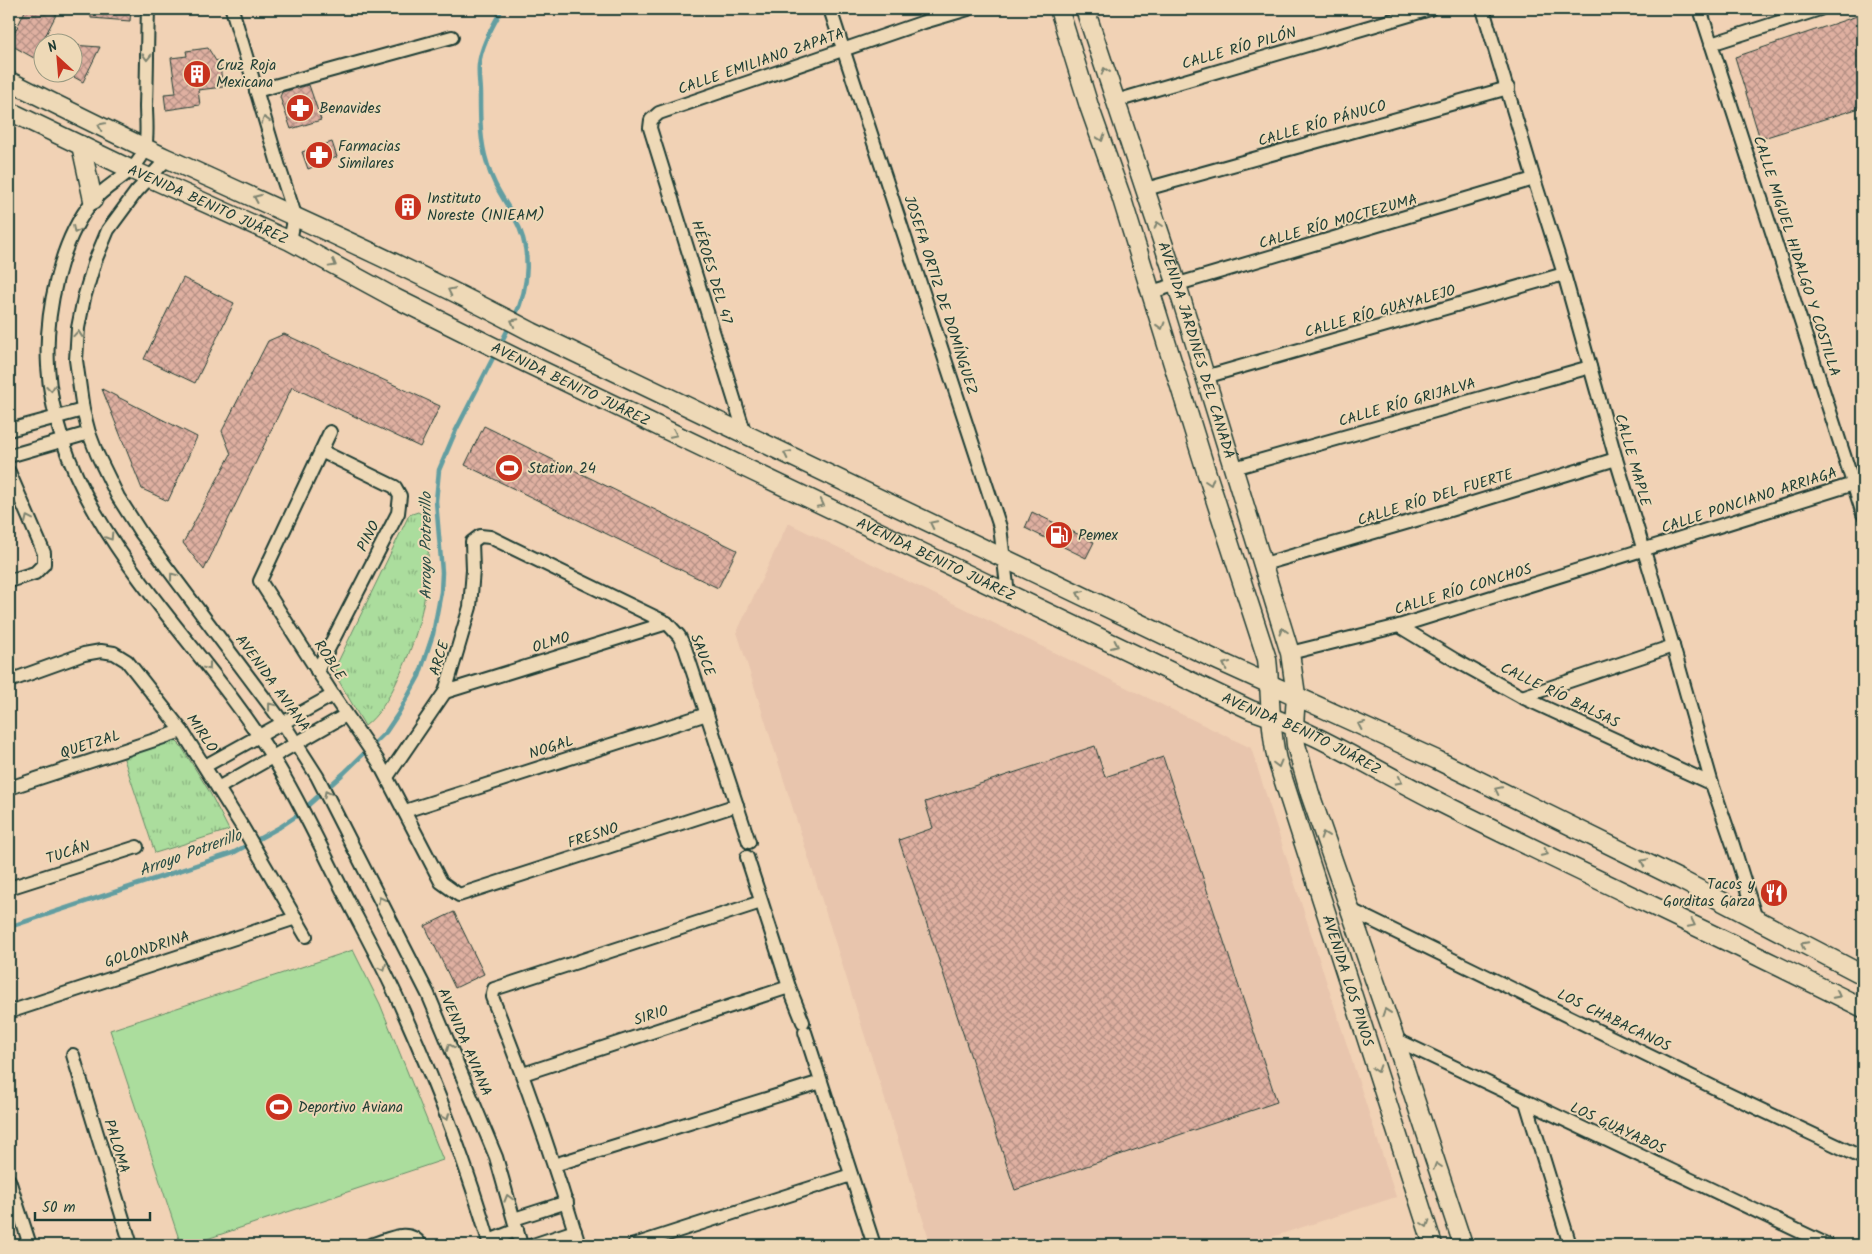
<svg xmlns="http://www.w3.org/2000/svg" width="1872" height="1254" font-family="Kalam,sans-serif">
	<defs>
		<pattern id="park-tufts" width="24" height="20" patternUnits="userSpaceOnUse" patternTransform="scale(1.25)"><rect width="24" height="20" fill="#abdd9d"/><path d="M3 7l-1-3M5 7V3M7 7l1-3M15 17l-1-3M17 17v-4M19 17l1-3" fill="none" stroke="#8bb481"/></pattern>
		<pattern id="building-cross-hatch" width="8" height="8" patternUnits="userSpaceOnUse" patternTransform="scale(1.25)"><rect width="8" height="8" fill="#dfb0a1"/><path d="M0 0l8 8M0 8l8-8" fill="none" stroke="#b49084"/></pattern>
	</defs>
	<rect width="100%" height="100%" fill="#f1d2b5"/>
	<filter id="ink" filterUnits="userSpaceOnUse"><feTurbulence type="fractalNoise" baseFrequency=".02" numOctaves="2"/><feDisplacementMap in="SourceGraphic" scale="10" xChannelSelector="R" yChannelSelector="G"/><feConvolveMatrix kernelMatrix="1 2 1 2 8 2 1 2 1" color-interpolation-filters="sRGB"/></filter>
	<g filter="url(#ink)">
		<!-- built -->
		<polygon fill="#e8c5ad" points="788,523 1251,748 1396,1197 1247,1245 931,1245 737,632"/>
		<!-- park -->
		<g fill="url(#park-tufts)" stroke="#658d68">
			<path d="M 418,512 L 427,518 C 432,578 423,628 396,683 C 389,698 378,716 365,726 L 336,676 L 337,664 L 409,515 Z"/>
			<polygon points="171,740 177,742 181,746 209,791 229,830 155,853 123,756"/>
		</g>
		<!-- garden -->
		<polygon fill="#abdd9d" stroke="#658d68" points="353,950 380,1004 443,1160 189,1245 181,1245 110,1030"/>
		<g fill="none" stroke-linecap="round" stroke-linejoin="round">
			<!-- stream -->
			<g stroke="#629ea1" stroke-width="4.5">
				<path d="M 502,9 C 493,26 481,45 479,65 C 478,75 480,85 480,95 C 480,118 480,141 487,163 C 492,183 504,199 514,217 C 532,248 530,287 514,318"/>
				<polyline points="500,345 510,325"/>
				<polyline points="9,927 233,853 280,827 295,817 344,773 386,732 398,714 419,676 433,634 441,592 442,572 436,501 439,470 456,430 496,352"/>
			</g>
		</g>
		<!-- building -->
		<g fill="url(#building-cross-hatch)" stroke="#1f3d34">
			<polygon points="26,9 59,9 34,58 9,44"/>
			<polygon points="91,9 131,9 130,21 91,18"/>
			<polygon points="1863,14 1863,107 1760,139 1735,57"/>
			<polygon points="72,45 100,47 83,82 72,76"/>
			<polygon points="208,48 216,61 219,60 223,87 198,90 200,105 166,110 164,94 176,93 171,58 187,56 186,51"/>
			<polygon points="309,85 321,120 291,129 280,97 282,92"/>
			<polygon points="332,142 337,157 308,169 302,152"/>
			<polygon points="183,278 234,303 195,383 144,359"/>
			<polygon points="284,334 440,406 420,447 292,387 204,570 183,543 231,454 222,431 268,341"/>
			<polygon points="102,389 197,437 168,501 142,489"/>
			<polygon points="484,426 737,550 718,588 465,465"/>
			<polygon points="1032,512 1094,542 1086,558 1025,528"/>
			<polygon points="1095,746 1105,777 1163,757 1277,1102 1015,1190 899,840 933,828 925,802"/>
			<polygon points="454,912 484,974 455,988 425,926"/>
		</g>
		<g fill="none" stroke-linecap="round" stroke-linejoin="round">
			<defs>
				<g id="street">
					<path d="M 148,9 C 147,41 147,74 146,106 C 146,117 148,137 145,148 C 137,174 108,182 92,202 C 59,242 45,315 48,366 C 57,522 197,633 273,758 C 300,801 321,848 344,893 C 364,932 386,971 403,1011 C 437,1087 467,1165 490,1245"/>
					<polyline points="232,9 279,167 295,215 290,241"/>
					<polyline points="830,9 1000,527 1008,594"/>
					<polyline points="1483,9 1534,179 1564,274 1616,459 1673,646 1712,784 1733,845 1756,919"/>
					<polyline points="1700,9 1863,514"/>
					<polyline points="1711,44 1820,9"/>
					<polyline points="256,91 452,37"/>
					<polyline points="1116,101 1430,9"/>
					<polyline points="168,158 136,192 108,230 95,261 84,298 78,328 76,360 83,410 89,433 97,454 118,497 141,533 283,723 317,776 428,994 496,1157 521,1245"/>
					<polyline points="1146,189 1508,88"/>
					<polyline points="1151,292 1534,179"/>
					<polyline points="1205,377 1564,274"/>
					<polyline points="9,430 83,410"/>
					<polyline points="330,432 260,581 333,695 378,761 441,882 459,895 737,805"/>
					<polyline points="745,434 650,128 651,120 659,113 924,22 968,9"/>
					<polyline points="9,456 89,433"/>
					<polyline points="1234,468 1590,367"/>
					<polyline points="9,472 44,553 44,564 35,573 9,581"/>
					<polyline points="1264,564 1440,513 1616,459"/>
					<polyline points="1399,626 1455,660 1522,697 1712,784"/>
					<polyline points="1290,653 1399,626 1863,481"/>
					<polyline points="317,671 398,513 400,496 395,487 321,451"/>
					<polyline points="9,681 84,654 101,651 114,653 127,661 182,731 243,828 306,936"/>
					<polyline points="445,692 667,623"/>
					<polyline points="1522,697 1673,646"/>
					<polyline points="205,766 333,695"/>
					<polyline points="387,777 445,692 470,607 473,570 472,542 480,536 490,537 667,623 679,636 685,648 749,842"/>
					<polyline points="9,788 182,731"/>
					<polyline points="218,788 346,715"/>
					<polyline points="405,811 707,714"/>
					<polyline points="747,857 789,987 803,1022"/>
					<polyline points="9,888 137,847"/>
					<polyline points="1351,910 1719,1090 1863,1158"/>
					<polyline points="9,1012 296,918"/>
					<polyline points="805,1032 874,1245"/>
					<polyline points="1395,1039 1828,1245"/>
					<polyline points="73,1055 131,1245"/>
					<polyline points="523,1074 789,987"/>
					<polyline points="1526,1102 1570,1245"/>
					<polyline points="554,1165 821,1082"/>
					<polyline points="9,1180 30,1245"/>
					<polyline points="514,1219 567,1202"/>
					<polyline points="489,1241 517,1230"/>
					<path d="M 370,1245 C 388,1240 409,1227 421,1245"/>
					<polyline points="533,1245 575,1231"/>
					<path d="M 579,1245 C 554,1161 525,1079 492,997 L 494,989 L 761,902"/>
					<polyline points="634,1245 851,1175"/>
				</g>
				<g id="secondary">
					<path id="s1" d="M 1059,9 L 1089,106 L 1121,196 L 1207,474 L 1267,659 C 1271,693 1269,727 1277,760 L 1433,1245"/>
					<path id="s2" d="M 1085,9 L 1177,285 L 1290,653 L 1296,695 L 1294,726 L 1296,745 L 1310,794 L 1395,1039 L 1463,1245"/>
					<path d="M 9,81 C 61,107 113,133 166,158 C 289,214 413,269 532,332 L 1212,658 L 1437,760 L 1679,879 L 1863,975"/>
					<path id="s3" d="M 9,111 L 132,170 L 290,241 L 395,298 L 520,360 L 1251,710 C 1318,732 1378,772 1441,803 C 1581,873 1723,938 1863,1008"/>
					<polyline points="81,145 93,200"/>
				</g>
			</defs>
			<!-- street casing -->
			<use href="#street" stroke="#1f3d34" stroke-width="16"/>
			<!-- secondary casing -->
			<use href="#secondary" stroke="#1f3d34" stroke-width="21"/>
			<!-- street -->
			<use href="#street" stroke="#eed9b7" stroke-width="12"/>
			<!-- secondary -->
			<use href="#secondary" stroke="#eed9b7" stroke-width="18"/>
		</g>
		<!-- one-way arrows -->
		<defs><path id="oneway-chevron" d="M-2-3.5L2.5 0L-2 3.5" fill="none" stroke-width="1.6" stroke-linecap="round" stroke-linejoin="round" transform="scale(1.25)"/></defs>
		<g stroke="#7c836f">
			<use href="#oneway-chevron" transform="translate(147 57) rotate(91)"/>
			<use href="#oneway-chevron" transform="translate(1105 71) rotate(-109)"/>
			<use href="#oneway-chevron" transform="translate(265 120) rotate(-107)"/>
			<use href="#oneway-chevron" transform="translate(101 126) rotate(-154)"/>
			<use href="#oneway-chevron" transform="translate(1101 138) rotate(71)"/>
			<use href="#oneway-chevron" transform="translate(257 198) rotate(-156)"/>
			<use href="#oneway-chevron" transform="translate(1158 225) rotate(-108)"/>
			<use href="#oneway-chevron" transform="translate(76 230) rotate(116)"/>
			<use href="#oneway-chevron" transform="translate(333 264) rotate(29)"/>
			<use href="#oneway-chevron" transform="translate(451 291) rotate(-154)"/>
			<use href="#oneway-chevron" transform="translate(514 322) rotate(-152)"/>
			<use href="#oneway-chevron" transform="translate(1161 326) rotate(73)"/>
			<use href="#oneway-chevron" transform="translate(78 334) rotate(-85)"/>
			<use href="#oneway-chevron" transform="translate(51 388) rotate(83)"/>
			<use href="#oneway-chevron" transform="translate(674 434) rotate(26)"/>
			<use href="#oneway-chevron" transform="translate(787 454) rotate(-154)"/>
			<use href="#oneway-chevron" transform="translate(1210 482) rotate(72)"/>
			<use href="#oneway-chevron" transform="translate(821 504) rotate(26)"/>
			<use href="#oneway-chevron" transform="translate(28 519) rotate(-115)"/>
			<use href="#oneway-chevron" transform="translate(933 524) rotate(-154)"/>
			<use href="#oneway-chevron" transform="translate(110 537) rotate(57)"/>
			<use href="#oneway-chevron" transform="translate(173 576) rotate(-127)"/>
			<use href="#oneway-chevron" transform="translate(1080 594) rotate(-155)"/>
			<use href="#oneway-chevron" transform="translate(1283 631) rotate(-106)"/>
			<use href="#oneway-chevron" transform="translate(1115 645) rotate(25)"/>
			<use href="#oneway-chevron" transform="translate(1226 665) rotate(-155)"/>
			<use href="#oneway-chevron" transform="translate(208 667) rotate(53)"/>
			<use href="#oneway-chevron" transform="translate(271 706) rotate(-127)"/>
			<use href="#oneway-chevron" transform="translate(1361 725) rotate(-155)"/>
			<use href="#oneway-chevron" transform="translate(1278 764) rotate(75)"/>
			<use href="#oneway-chevron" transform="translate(1399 781) rotate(28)"/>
			<use href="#oneway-chevron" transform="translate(1498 790) rotate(-154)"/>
			<use href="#oneway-chevron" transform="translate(327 794) rotate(-118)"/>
			<use href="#oneway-chevron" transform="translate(1324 835) rotate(-109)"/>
			<use href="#oneway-chevron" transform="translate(1545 853) rotate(26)"/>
			<use href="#oneway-chevron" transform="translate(1644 862) rotate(-154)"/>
			<use href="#oneway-chevron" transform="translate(381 900) rotate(-117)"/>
			<use href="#oneway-chevron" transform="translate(1692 924) rotate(26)"/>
			<use href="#oneway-chevron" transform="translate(1804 945) rotate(-152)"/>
			<use href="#oneway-chevron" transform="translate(383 968) rotate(64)"/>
			<use href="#oneway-chevron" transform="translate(1837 995) rotate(27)"/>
			<use href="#oneway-chevron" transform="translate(1386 1012) rotate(-109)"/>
			<use href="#oneway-chevron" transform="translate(450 1047) rotate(-113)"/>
			<use href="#oneway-chevron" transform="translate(1377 1069) rotate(72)"/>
			<use href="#oneway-chevron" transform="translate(446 1117) rotate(69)"/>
			<use href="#oneway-chevron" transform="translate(1437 1166) rotate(-108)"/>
			<use href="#oneway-chevron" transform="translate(508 1198) rotate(-106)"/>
			<use href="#oneway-chevron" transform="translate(1426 1224) rotate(72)"/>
		</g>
	</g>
	<!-- icons -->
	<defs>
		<symbol id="building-disc" viewBox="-11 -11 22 22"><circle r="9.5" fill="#c8321e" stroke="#eed9b7"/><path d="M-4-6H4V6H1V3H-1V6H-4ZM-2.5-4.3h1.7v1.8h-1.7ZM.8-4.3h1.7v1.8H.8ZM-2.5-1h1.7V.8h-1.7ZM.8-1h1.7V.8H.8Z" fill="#fff"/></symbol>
		<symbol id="pharmacy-disc" viewBox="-11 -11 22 22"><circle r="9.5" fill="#c8321e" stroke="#eed9b7"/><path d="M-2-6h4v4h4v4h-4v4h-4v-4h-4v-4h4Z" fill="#fff"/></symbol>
		<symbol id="stadium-disc" viewBox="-11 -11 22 22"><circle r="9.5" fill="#c8321e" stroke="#eed9b7"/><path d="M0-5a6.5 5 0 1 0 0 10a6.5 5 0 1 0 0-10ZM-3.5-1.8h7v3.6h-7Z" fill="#fff"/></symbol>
		<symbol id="fuel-disc" viewBox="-11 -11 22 22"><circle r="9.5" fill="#c8321e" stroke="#eed9b7"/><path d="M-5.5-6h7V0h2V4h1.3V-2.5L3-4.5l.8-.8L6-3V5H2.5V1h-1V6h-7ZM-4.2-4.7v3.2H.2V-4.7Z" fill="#fff"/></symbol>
		<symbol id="restaurant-disc" viewBox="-11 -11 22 22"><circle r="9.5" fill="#c8321e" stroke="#eed9b7"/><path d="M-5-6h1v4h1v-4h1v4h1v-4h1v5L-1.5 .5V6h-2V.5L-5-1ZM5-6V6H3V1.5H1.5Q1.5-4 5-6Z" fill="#fff"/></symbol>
	</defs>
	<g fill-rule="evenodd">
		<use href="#building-disc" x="181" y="58" width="32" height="32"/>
		<use href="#pharmacy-disc" x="284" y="92" width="32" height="32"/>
		<use href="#pharmacy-disc" x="303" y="139" width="32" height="32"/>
		<use href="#building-disc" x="392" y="191" width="32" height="32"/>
		<use href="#stadium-disc" x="493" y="452" width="32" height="32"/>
		<use href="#fuel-disc" x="1043" y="519" width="32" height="32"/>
		<use href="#restaurant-disc" x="1758" y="877" width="32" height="32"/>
		<use href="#stadium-disc" x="263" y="1091" width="32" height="32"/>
	</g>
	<g text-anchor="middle" stroke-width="4" stroke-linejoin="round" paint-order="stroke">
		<!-- street labels -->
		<g font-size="15" fill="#1f3d34" stroke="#eed9b7">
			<text transform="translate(1239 48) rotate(-16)" y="5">CALLE RÍO PILÓN</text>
			<text transform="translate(761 61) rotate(-19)" y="5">CALLE EMILIANO ZAPATA</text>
			<text transform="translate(1322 123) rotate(-16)" y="5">CALLE RÍO PÁNUCO</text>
			<text dy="5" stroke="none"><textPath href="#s3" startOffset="220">AVENIDA BENITO JUÁREZ</textPath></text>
			<text transform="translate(1338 221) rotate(-16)" y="5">CALLE RÍO MOCTEZUMA</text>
			<text transform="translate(1797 256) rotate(72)" y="5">CALLE MIGUEL HIDALGO Y COSTILLA</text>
			<text transform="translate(712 272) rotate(73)" y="5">HÉROES DEL 47</text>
			<text transform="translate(941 295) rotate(72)" y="5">JOSEFA ORTIZ DE DOMÍNGUEZ</text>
			<text transform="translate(1380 311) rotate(-16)" y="5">CALLE RÍO GUAYALEJO</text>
			<text dy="5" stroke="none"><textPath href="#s2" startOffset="359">AVENIDA JARDINES DEL CANADÁ</textPath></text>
			<text dy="5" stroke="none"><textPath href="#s3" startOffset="625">AVENIDA BENITO JUÁREZ</textPath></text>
			<text transform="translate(1407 402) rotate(-16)" y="5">CALLE RÍO GRIJALVA</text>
			<text transform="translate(1633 460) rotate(74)" y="5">CALLE MAPLE</text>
			<text transform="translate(1435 497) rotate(-17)" y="5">CALLE RÍO DEL FUERTE</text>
			<text transform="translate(1749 500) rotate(-18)" y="5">CALLE PONCIANO ARRIAGA</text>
			<text transform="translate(368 536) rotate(-63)" y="5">PINO</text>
			<text dy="5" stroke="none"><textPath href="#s3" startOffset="1030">AVENIDA BENITO JUÁREZ</textPath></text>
			<text transform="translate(1463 589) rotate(-17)" y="5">CALLE RÍO CONCHOS</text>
			<text transform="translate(551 642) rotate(-17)" y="5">OLMO</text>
			<text transform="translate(703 655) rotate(69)" y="5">SAUCE</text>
			<text transform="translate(439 658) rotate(-73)" y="5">ARCE</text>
			<text transform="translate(330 660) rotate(57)" y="5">ROBLE</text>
			<text transform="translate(273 683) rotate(54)" y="5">AVENIDA AVIANA</text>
			<text transform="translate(1560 695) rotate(26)" y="5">CALLE RÍO BALSAS</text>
			<text transform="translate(202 733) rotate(56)" y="5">MIRLO</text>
			<text dy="5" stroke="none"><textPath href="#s3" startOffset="1435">AVENIDA BENITO JUÁREZ</textPath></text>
			<text transform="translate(90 744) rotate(-18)" y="5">QUETZAL</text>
			<text transform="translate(551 747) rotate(-18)" y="5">NOGAL</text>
			<text transform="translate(593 835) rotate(-18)" y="5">FRESNO</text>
			<text transform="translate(68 852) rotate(-18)" y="5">TUCÁN</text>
			<text transform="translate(147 949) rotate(-18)" y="5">GOLONDRINA</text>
			<text dy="5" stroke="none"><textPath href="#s1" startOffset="1016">AVENIDA LOS PINOS</textPath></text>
			<text transform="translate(651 1015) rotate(-18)" y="5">SIRIO</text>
			<text transform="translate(1614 1020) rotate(26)" y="5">LOS CHABACANOS</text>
			<text transform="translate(465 1042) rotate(67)" y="5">AVENIDA AVIANA</text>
			<text transform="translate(1618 1128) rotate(25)" y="5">LOS GUAYABOS</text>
			<text transform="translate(117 1146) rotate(73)" y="5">PALOMA</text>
		</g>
		<!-- poi labels -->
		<g font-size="15" fill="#1f3d34" stroke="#eed9b7" text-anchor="start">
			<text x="216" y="70">Cruz Roja<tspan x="216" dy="17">Mexicana</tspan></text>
			<text x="319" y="113">Benavides</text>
			<text x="338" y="151">Farmacias<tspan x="338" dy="17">Similares</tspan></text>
			<text x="427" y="203">Instituto<tspan x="427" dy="17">Noreste (INIEAM)</tspan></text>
			<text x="528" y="473">Station 24</text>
			<text x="1078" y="540">Pemex</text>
			<text x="1755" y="889" text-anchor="end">Tacos y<tspan x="1755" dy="17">Gorditas Garza</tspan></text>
			<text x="298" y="1112">Deportivo Aviana</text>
		</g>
		<!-- water labels -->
		<g font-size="16" font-style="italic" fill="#2a4d46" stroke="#eed9b7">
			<text transform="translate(425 546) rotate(-90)" y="6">Arroyo Potrerillo</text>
			<text transform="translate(190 852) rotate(-20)" y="6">Arroyo Potrerillo</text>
		</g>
	</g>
	<!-- margin -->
	<rect width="1872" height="1254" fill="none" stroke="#eed9b7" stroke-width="30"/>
	<rect x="15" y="15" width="1842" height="1224" fill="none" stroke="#1f3d34" stroke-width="2" filter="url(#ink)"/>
	<!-- north arrow -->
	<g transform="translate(58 58) rotate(334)"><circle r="24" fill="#eed9b7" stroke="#9b9b83"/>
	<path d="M0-4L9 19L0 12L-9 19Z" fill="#c8321e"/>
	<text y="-8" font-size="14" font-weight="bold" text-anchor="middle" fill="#1f3d34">N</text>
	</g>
	<!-- scale -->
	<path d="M35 1212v8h115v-8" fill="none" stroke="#1f3d34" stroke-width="2.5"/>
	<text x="42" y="1212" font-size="15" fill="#1f3d34" stroke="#eed9b7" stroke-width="4" paint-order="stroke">50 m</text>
</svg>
